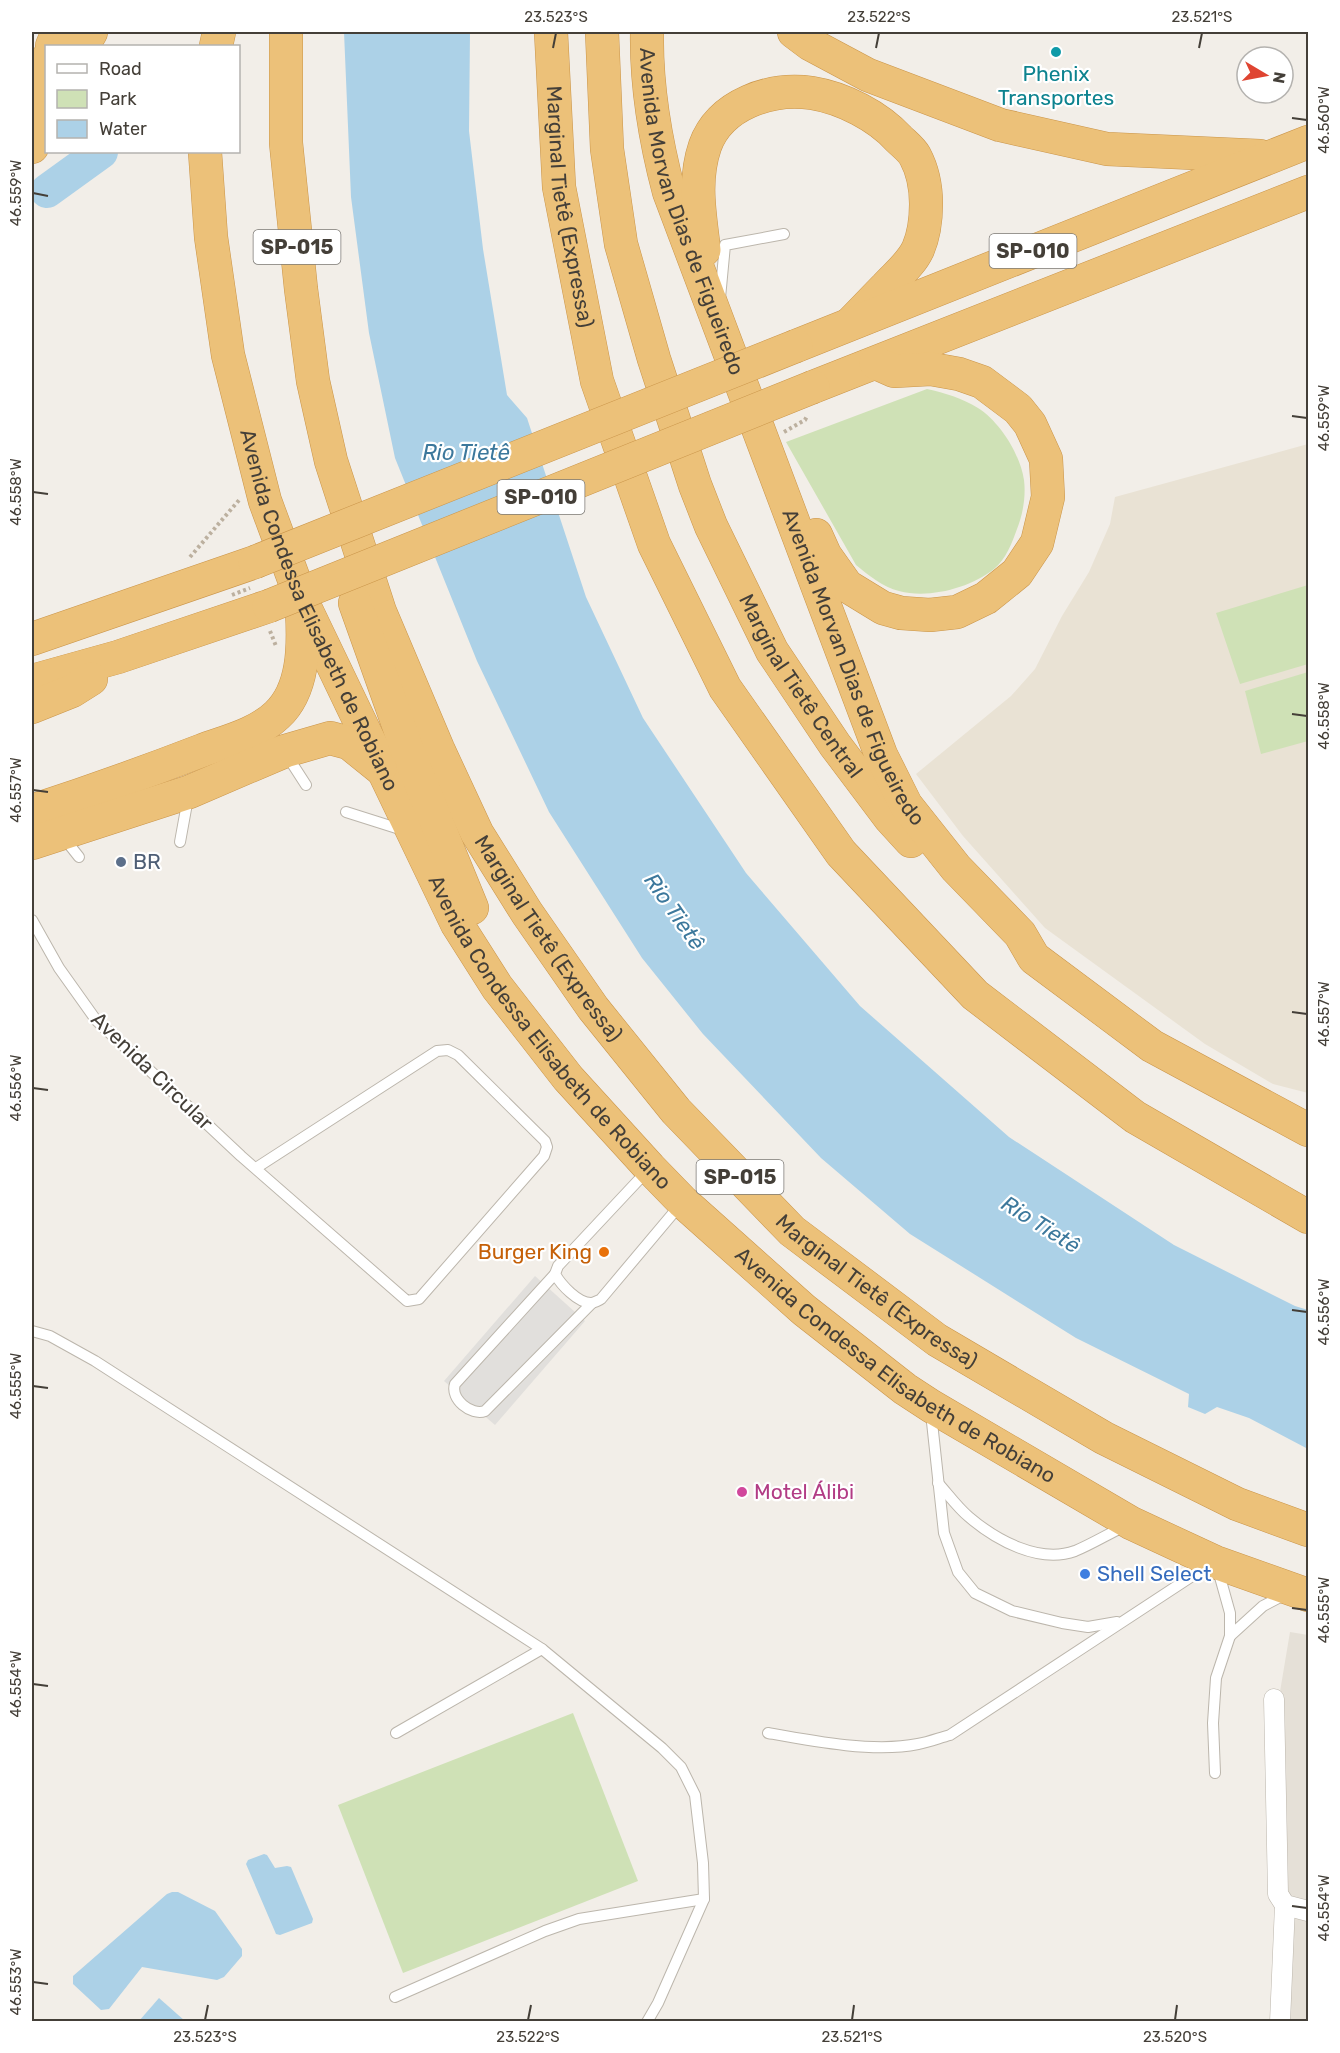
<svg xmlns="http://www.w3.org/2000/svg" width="1340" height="2053" font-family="Rubik,sans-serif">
	<rect width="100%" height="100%" fill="#f2eee8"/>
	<!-- residential -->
	<polygon fill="#e5e0d7" points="1290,1632 1308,1635 1308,2021 1280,2022 1276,1890 1265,1781"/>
	<!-- education -->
	<polygon fill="#e9e2d4" points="1308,444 1308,1093 1273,1084 1205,1044 1045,928 963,836 916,774 1011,696 1035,669 1062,616 1089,572 1110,524 1115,497"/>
	<!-- green -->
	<g fill="#cfe1b6">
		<path d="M 927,389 C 945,393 962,398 978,408 C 1000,422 1020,454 1024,480 C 1026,496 1023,514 1017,529 C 1012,543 1006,559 994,569 C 970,588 929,599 899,591 C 883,587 868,575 856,565 L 786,442 Z"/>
		<polygon points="1308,585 1308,664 1240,684 1216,613"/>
		<polygon points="1308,672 1308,741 1261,754 1245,691"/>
		<polygon points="573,1713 638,1881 403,1973 338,1805"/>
	</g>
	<!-- parking -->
	<polygon fill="#e1dfdc" points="535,1276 585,1321 495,1425 444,1381"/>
	<!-- water -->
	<g fill="#acd1e7">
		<polygon points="344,32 470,32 469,131 483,249 507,395 527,418 586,597 643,718 746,873 860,1006 1009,1137 1174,1245 1295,1306 1308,1310 1308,1449 1249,1418 1217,1407 1205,1414 1188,1407 1189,1394 1076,1338 910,1234 821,1158 703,1034 642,958 549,812 477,661 395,458 369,333 351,197"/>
		<polygon points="264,1854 267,1855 275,1868 287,1866 291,1867 313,1919 312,1923 280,1935 276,1934 246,1864 248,1860"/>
		<polygon points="172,1892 178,1892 215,1911 242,1949 242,1956 224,1977 217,1980 142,1967 109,2009 101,2010 73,1984 73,1976 167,1894"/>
		<polygon points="159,1998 185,2021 139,2021"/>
	</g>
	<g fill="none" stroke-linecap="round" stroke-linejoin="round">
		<!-- river -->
		<polyline stroke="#acd1e7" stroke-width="34" points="47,191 101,152"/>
		<defs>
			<g id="lane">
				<polyline points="720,298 725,245 784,234"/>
				<polyline points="286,754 306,785"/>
				<polyline points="346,812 406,831"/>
				<polyline points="64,838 79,857"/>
				<polyline points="180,842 188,798"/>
				<polyline points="32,920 59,968 96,1020 241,1156 407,1301 419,1299 544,1156 547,1147 545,1141 458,1055 448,1050 437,1051 256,1168"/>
				<path d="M 647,1171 L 558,1266 L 555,1274 C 561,1285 578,1303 591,1303 C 593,1303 600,1300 601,1299 L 680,1205"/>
				<path d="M 555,1274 L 455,1384 C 450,1399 471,1416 485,1411 L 592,1303"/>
				<polyline points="32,1331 50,1336 95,1361 542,1649 662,1748 681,1767 695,1795 703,1863 704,1899 658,2003 647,2022"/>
				<polyline points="931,1413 944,1533 958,1572 975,1593 1012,1611 1062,1623 1088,1627 1117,1622"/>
				<path d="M 938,1483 C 948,1494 957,1507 969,1517 C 996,1540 1039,1564 1075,1551 C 1092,1544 1108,1534 1125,1526"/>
				<polyline points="1230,1636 1263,1606 1284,1595"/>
				<polyline points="396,1733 542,1649"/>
				<path d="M 768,1733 C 812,1741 874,1753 918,1744 C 929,1742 939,1738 950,1735 L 1209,1565"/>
				<polyline points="1215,1773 1213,1723 1216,1678 1230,1636 1230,1613 1218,1570"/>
				<polyline points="395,1997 545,1931 579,1919 704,1899"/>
			</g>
			<g id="street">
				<polyline points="1274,1699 1278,1894 1285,1905 1308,1911"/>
				<polyline points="1280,2022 1285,1905"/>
			</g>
			<g id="highway">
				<path id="s1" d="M 286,32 L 286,143 L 301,289 L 313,381 L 331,461 L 380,612 L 438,749 L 477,833 L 527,913 L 593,1008 L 676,1111 L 792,1231 L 937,1340 L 1104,1438 L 1237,1504 L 1308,1530"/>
				<path id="s2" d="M 551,32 L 559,187 L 597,381 L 654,544 L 725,688 L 841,853 L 975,995 L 1135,1117 L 1308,1217"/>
				<path id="s3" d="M 602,32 L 607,149 L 621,244 L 654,359 L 695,485 L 711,526 L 772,651 L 835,745 L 890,818 L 911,841"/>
				<path id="s4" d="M 647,32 C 646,87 655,139 669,192 L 881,755 L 906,805 L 956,868 L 1020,934 L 1034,958 L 1152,1046 L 1308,1130"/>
				<polyline points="794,32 810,44 868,75 1000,125 1107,149 1260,156"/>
				<polyline points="52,46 58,32"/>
				<polyline points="83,46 91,32"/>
				<polyline points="216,46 219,32"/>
				<polyline points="32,98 46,60"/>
				<polyline points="32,147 46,118"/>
				<path id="s5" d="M 205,152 L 211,237 L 228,355 L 265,501 L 302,601 L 457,924 L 497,987 L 568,1078 L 650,1168 L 683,1202 L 804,1310 L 905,1389 L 931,1406 L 1131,1523 L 1215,1562 L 1308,1595"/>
				<path d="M 704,250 C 700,215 693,181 705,146 C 720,104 771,87 812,93 C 843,98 878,116 899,139 C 904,144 911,149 915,156 C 923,171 926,187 926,204 C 926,219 924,235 918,249 C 911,264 897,275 886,287 C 874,299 863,311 851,323"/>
				<polyline points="796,346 1308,142"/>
				<polyline points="813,387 1308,192"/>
				<polyline points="816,535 825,555 847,586 883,608 901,613 930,615 957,612 986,598 1017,573 1037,543 1048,497 1046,459 1030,424 1018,409 982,382 959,374 931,369 894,371 876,363"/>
				<polyline points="355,603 408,752 472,908"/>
				<polyline points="32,639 255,562"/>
				<polyline points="32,681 118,657 269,606"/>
				<polyline points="32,707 72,691 91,679"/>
				<path d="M 32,811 C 90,792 146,772 203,750 C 228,741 257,734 277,715 C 304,690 304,646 302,612"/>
				<polyline points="32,843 189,792 285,751 330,738 349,743 380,768"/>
			</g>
		</defs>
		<!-- lane casing -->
		<use href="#lane" stroke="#bcb6ac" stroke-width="12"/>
		<!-- street casing -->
		<use href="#street" stroke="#bcb6ac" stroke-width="21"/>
		<!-- highway casing -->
		<use href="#highway" stroke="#ca954a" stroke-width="34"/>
		<!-- path -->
		<g stroke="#bcb09f" stroke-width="4" stroke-dasharray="3 3" stroke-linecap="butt">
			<polyline points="784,432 805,420 807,416"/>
			<polyline points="190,557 240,499"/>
			<polyline points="270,631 276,646"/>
		</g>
		<!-- lane -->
		<use href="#lane" stroke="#fff" stroke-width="10"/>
		<!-- street -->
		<use href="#street" stroke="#fff" stroke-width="20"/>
		<!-- highway -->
		<use href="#highway" stroke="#ecc179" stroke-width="33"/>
		<defs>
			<g id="highway-bridge">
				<polyline points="255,562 796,346"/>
				<polyline points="269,606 813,387"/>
			</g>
		</defs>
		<!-- highway-bridge casing -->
		<use href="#highway-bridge" stroke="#ca954a" stroke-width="34" stroke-linecap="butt"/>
		<!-- path-bridge -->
		<polyline stroke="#bcb09f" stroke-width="4" stroke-dasharray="3 3" stroke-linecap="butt" points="232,595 250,588"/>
		<!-- highway-bridge -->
		<use href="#highway-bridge" stroke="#ecc179" stroke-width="33"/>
	</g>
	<!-- ticks -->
	<path fill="none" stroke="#443f38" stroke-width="2" d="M 553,48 L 556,33M 876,48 L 879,33M 1199,48 L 1202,33M 1292,118 L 1307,120M 33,193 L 48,196M 1292,416 L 1307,418M 33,492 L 48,494M 1292,714 L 1307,716M 33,790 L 48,792M 1292,1012 L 1307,1014M 33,1088 L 48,1090M 1292,1310 L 1307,1312M 33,1386 L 48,1388M 1292,1608 L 1307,1610M 33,1684 L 48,1686M 1292,1906 L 1307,1908M 33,1982 L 48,1984M 205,2020 L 208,2005M 528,2020 L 531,2005M 852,2020 L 854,2005M 1175,2020 L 1177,2005"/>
	<!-- markers -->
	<circle fill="#0f9aa8" stroke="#fff" stroke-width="2" cx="1056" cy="52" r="6"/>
	<circle fill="#5c6f8a" stroke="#fff" stroke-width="2" cx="121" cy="862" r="6"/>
	<circle fill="#e8710a" stroke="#fff" stroke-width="2" cx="604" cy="1252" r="6"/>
	<circle fill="#d1479c" stroke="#fff" stroke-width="2" cx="742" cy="1492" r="6"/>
	<circle fill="#3f7fe0" stroke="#fff" stroke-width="2" cx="1085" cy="1574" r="6"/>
	<g text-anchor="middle" stroke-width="4.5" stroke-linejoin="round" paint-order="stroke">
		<!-- shield labels -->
		<g fill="#fff" stroke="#7c7974" stroke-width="1.5">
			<rect x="253.5" y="230" width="87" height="34" rx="4.5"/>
			<rect x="989.5" y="234" width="87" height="34" rx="4.5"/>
			<rect x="497.5" y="480" width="87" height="34" rx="4.5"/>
			<rect x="696.5" y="1160" width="87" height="34" rx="4.5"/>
		</g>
		<g font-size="20" font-weight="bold" fill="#443f38">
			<text x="297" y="254">SP-015</text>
			<text x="1033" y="258">SP-010</text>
			<text x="541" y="504">SP-010</text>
			<text x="740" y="1184">SP-015</text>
		</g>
		<!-- culture labels -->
		<g font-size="21" fill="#0d838f" stroke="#fff">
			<text x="1056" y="81">Phenix<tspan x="1056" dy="24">Transportes</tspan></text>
		</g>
		<!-- street labels -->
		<g font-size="21" fill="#443f38" stroke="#fff">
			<text dy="7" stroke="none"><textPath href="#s2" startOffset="176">Marginal Tietê (Expressa)</textPath></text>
			<text dy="7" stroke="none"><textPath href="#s4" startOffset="186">Avenida Morvan Dias de Figueiredo</textPath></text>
			<text dy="7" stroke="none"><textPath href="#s5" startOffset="476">Avenida Condessa Elisabeth de Robiano</textPath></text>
			<text dy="7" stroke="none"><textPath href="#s4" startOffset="672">Avenida Morvan Dias de Figueiredo</textPath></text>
			<text dy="7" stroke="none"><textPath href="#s3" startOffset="693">Marginal Tietê Central</textPath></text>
			<text dy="7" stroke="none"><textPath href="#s1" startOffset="960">Marginal Tietê (Expressa)</textPath></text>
			<text dy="7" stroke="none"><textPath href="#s5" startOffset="962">Avenida Condessa Elisabeth de Robiano</textPath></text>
			<text transform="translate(152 1071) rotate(44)" y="7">Avenida Circular</text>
			<text dy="7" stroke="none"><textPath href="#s1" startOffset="1446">Marginal Tietê (Expressa)</textPath></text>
			<text dy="7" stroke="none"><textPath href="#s5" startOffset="1448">Avenida Condessa Elisabeth de Robiano</textPath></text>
		</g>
		<!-- service labels -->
		<g font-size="21" fill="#4e5e75" stroke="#fff" text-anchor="start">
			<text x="133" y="869">BR</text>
		</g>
		<!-- food labels -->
		<g font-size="21" fill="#c56008" stroke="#fff" text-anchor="end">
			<text x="592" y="1259">Burger King</text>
		</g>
		<!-- hotel labels -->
		<g font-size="21" fill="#b23c85" stroke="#fff" text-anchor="start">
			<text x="754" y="1499">Motel Álibi</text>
		</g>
		<!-- shop labels -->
		<g font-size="21" fill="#366cbe" stroke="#fff" text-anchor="start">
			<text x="1097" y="1581">Shell Select</text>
		</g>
		<!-- water labels -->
		<g font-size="22" font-style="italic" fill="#3c789c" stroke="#fff">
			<text x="466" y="460">Rio Tietê</text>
			<text transform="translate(675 911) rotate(55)" y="8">Rio Tietê</text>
			<text transform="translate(1041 1224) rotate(32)" y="8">Rio Tietê</text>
		</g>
	</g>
	<!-- border -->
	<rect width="1340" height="2053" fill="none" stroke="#ffffff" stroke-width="66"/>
	<!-- legend -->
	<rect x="45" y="45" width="195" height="108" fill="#ffffff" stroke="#b4b2af" stroke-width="1.5"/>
	<rect x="57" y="64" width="30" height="9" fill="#ffffff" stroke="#b4b2af" stroke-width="1.5"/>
	<text x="99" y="75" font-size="18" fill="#443f38">Road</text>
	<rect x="57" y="90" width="30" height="18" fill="#cfe1b6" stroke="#b4b2af" stroke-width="1.5"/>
	<text x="99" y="105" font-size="18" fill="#443f38">Park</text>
	<rect x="57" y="120" width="30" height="18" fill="#acd1e7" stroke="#b4b2af" stroke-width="1.5"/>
	<text x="99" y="135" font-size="18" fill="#443f38">Water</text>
	<!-- north arrow -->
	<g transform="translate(1265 75) rotate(100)"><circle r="28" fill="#ffffff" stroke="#b4b2af" stroke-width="1.5"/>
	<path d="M0-4.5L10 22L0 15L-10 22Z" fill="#df4431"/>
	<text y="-9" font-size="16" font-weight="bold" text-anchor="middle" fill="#443f38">N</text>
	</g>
	<rect x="33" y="33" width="1274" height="1987" fill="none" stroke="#443f38" stroke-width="2"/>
	<g font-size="15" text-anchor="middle" fill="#443f38">
		<text x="556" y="22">23.523°S</text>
		<text x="879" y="22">23.522°S</text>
		<text x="1202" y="22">23.521°S</text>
		<text transform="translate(1324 120) rotate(-90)" y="5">46.560°W</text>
		<text transform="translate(16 193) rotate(-90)" y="5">46.559°W</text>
		<text transform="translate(1324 418) rotate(-90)" y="5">46.559°W</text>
		<text transform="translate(16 492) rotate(-90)" y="5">46.558°W</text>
		<text transform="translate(1324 716) rotate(-90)" y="5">46.558°W</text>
		<text transform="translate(16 790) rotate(-90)" y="5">46.557°W</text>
		<text transform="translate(1324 1014) rotate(-90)" y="5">46.557°W</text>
		<text transform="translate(16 1088) rotate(-90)" y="5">46.556°W</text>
		<text transform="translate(1324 1312) rotate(-90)" y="5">46.556°W</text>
		<text transform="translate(16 1386) rotate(-90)" y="5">46.555°W</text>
		<text transform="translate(1324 1610) rotate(-90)" y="5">46.555°W</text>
		<text transform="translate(16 1684) rotate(-90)" y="5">46.554°W</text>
		<text transform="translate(1324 1908) rotate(-90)" y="5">46.554°W</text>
		<text transform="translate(16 1982) rotate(-90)" y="5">46.553°W</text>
		<text x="205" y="2042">23.523°S</text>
		<text x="528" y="2042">23.522°S</text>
		<text x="852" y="2042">23.521°S</text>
		<text x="1175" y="2042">23.520°S</text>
	</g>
</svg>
